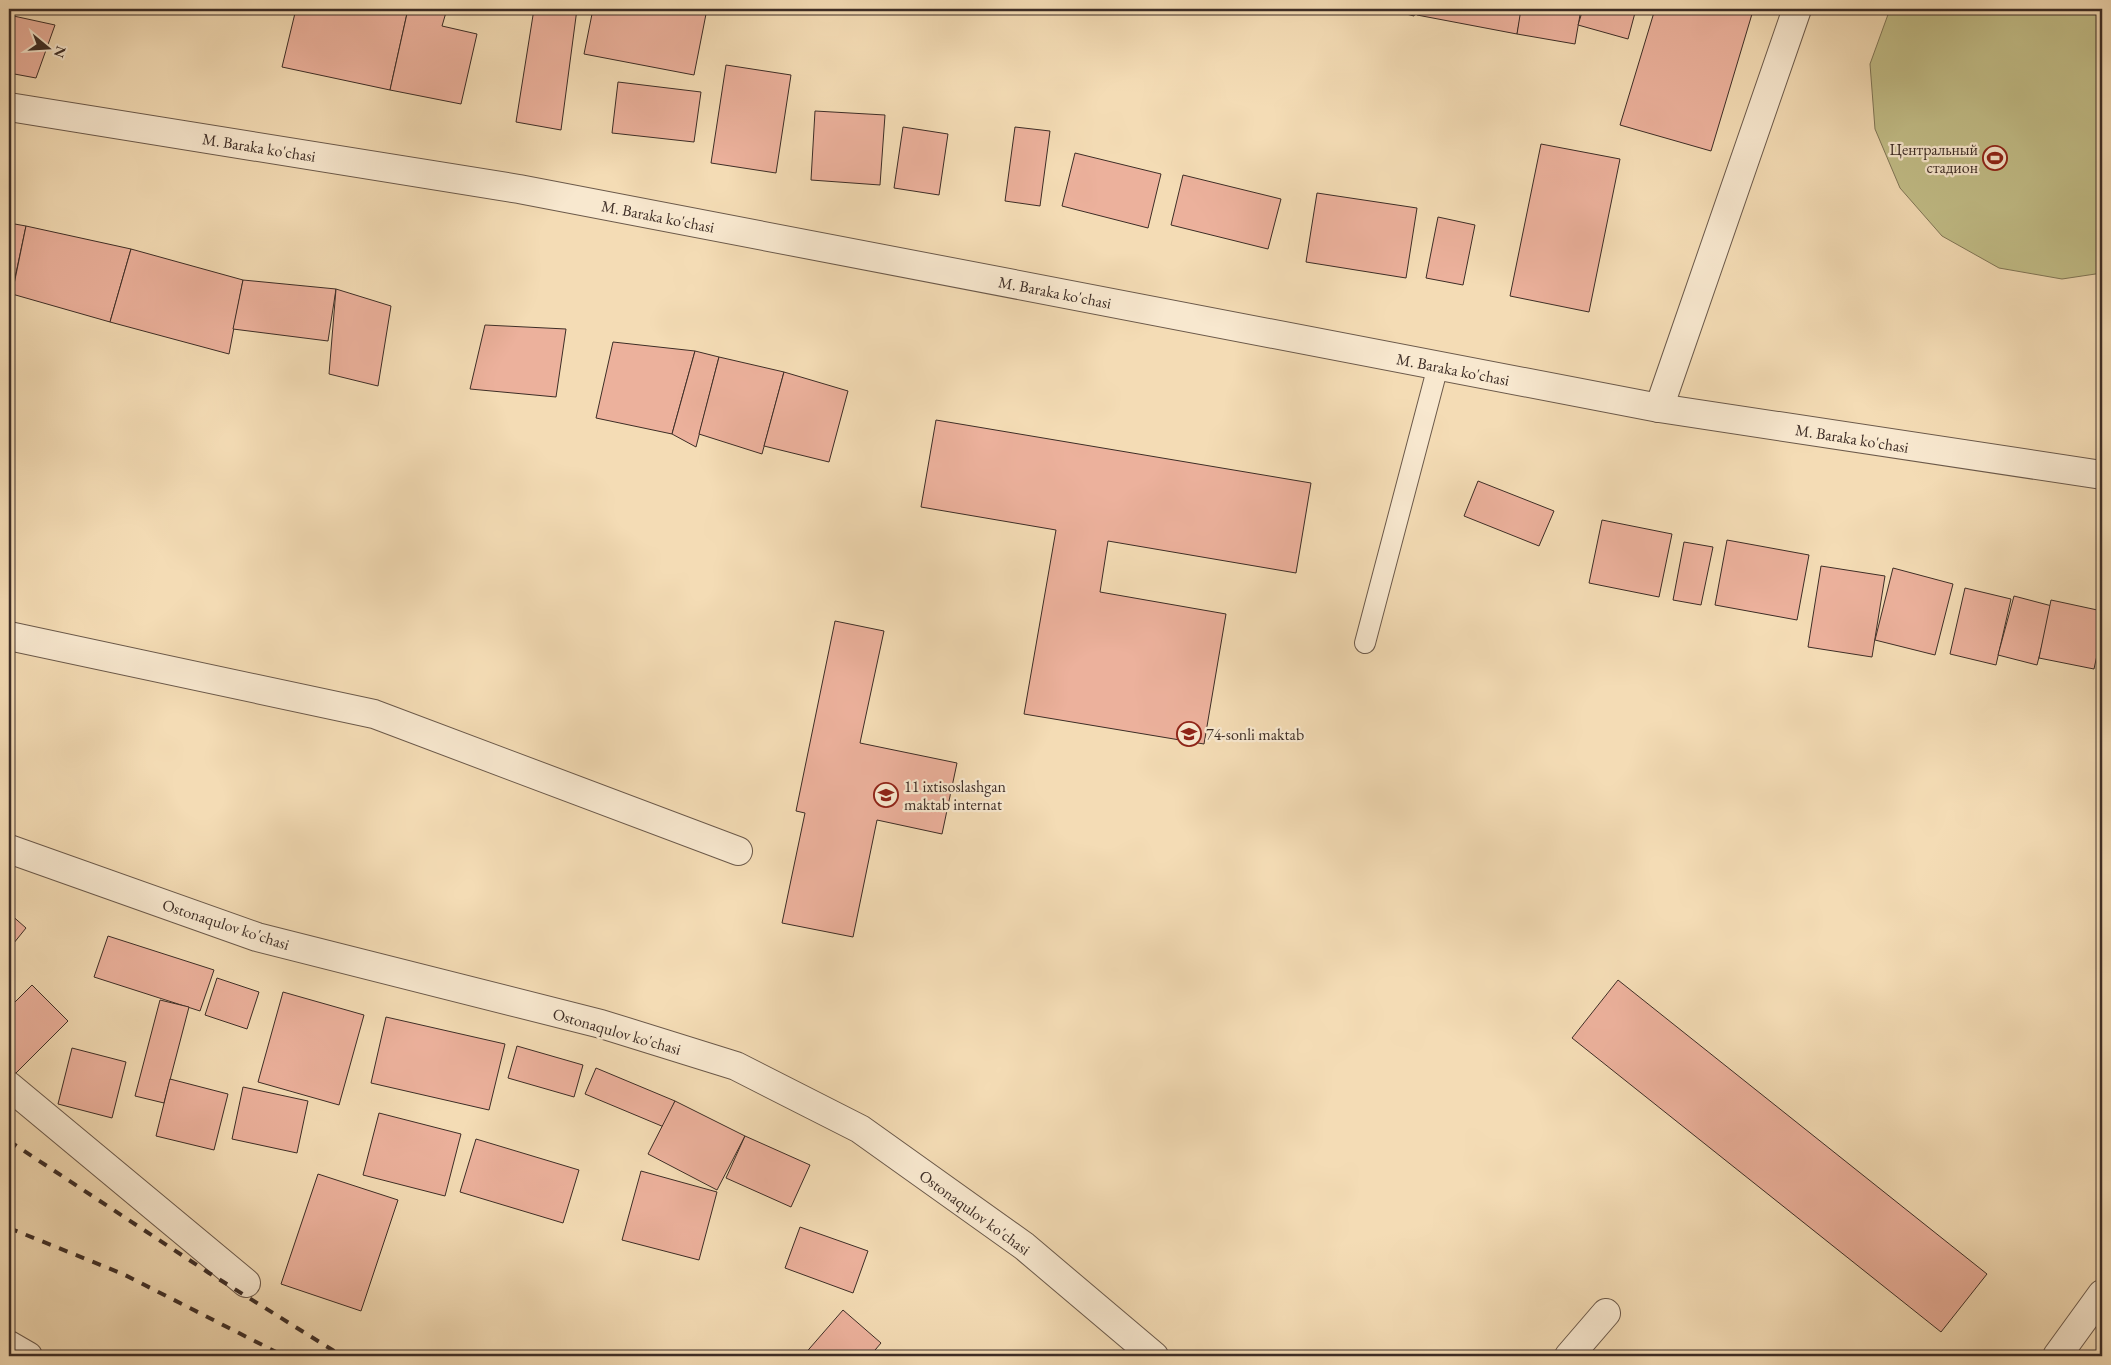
<svg xmlns="http://www.w3.org/2000/svg" width="2111" height="1365" font-family="'EB Garamond',serif">
	<rect width="100%" height="100%" fill="#f4dcb5"/>
	<filter id="stains"><feTurbulence type="fractalNoise" baseFrequency=".004" numOctaves="4"/><feColorMatrix values="0 0 0 0 .2 0 0 0 0 .09 0 0 0 0 .02 0 0 0 .5 -.17"/></filter>
	<radialGradient id="worn" r=".72"><stop offset=".6" stop-color="#630" stop-opacity="0"/><stop offset="1" stop-color="#630" stop-opacity=".3"/></radialGradient>
	<!-- green -->
	<polygon fill="#c2be88" stroke="#807657" points="1890,9 2102,9 2102,273 2062,279 1999,268 1942,236 1900,188 1875,129 1870,64"/>
	<!-- building -->
	<g fill="#ecb19c" stroke="#3d2d26">
		<polygon points="296,9 408,9 390,90 282,67"/>
		<polygon points="408,9 447,9 442,26 477,34 461,104 390,90"/>
		<polygon points="534,9 577,9 561,130 516,122"/>
		<polygon points="593,9 707,9 694,75 584,54"/>
		<polygon points="1387,9 1416,9 1414,16"/>
		<polygon points="1418,9 1522,9 1517,34 1417,15"/>
		<polygon points="1521,9 1581,9 1575,44 1517,34"/>
		<polygon points="1583,9 1636,9 1628,39 1578,25"/>
		<polygon points="1655,9 1735,9 1752,14 1711,151 1620,125"/>
		<polygon points="9,15 55,25 36,78 9,73"/>
		<polygon points="726,65 791,75 776,173 711,163"/>
		<polygon points="618,82 701,92 694,142 612,133"/>
		<polygon points="815,111 885,115 880,185 811,180"/>
		<polygon points="903,127 948,134 939,195 894,188"/>
		<polygon points="1015,127 1050,131 1040,206 1005,201"/>
		<polygon points="1541,144 1620,159 1589,312 1510,296"/>
		<polygon points="1075,153 1161,174 1148,228 1062,206"/>
		<polygon points="1183,175 1281,199 1268,249 1171,225"/>
		<polygon points="1317,193 1417,208 1406,278 1306,262"/>
		<polygon points="1438,217 1475,225 1463,285 1426,278"/>
		<polygon points="9,223 26,226 9,306"/>
		<polygon points="26,226 131,249 110,322 12,294"/>
		<polygon points="131,249 243,280 229,354 110,322"/>
		<polygon points="243,280 336,289 328,341 233,329"/>
		<polygon points="336,289 391,306 378,386 329,374"/>
		<polygon points="485,325 566,329 556,397 470,389"/>
		<polygon points="613,342 695,351 672,434 596,418"/>
		<polygon points="695,351 719,357 696,447 672,434"/>
		<polygon points="719,357 784,372 762,454 699,434"/>
		<polygon points="784,372 848,391 829,462 764,446"/>
		<polygon points="936,420 1311,483 1296,573 1108,541 1100,592 1226,614 1204,744 1024,714 1056,530 921,507"/>
		<polygon points="1478,481 1554,511 1539,546 1464,516"/>
		<polygon points="1602,520 1672,534 1659,597 1589,583"/>
		<polygon points="1727,540 1809,555 1797,620 1715,605"/>
		<polygon points="1684,542 1713,547 1701,605 1673,600"/>
		<polygon points="1821,566 1885,576 1872,657 1808,647"/>
		<polygon points="1893,568 1953,584 1935,655 1875,640"/>
		<polygon points="1965,588 2011,599 1996,665 1950,654"/>
		<polygon points="2014,596 2052,606 2037,665 1998,655"/>
		<polygon points="2051,600 2102,611 2102,632 2094,669 2039,658"/>
		<polygon points="835,621 884,631 860,743 957,763 942,834 877,820 853,937 782,923 805,813 796,811"/>
		<polygon points="9,913 26,928 9,949"/>
		<polygon points="108,936 214,970 200,1011 94,977"/>
		<polygon points="217,978 259,992 247,1029 205,1015"/>
		<polygon points="1618,980 1987,1274 1941,1332 1572,1038"/>
		<polygon points="32,985 68,1021 12,1077 9,1073 9,1008"/>
		<polygon points="283,992 364,1015 339,1105 258,1082"/>
		<polygon points="160,1000 189,1007 164,1103 135,1096"/>
		<polygon points="386,1017 505,1044 489,1110 371,1083"/>
		<polygon points="517,1046 583,1065 574,1097 508,1078"/>
		<polygon points="72,1048 126,1062 112,1118 58,1104"/>
		<polygon points="596,1068 675,1101 664,1127 585,1094"/>
		<polygon points="170,1079 228,1094 214,1150 156,1136"/>
		<polygon points="243,1087 308,1101 297,1153 232,1139"/>
		<polygon points="675,1101 745,1136 717,1190 648,1154"/>
		<polygon points="379,1113 461,1134 445,1196 363,1175"/>
		<polygon points="745,1136 810,1165 791,1207 726,1178"/>
		<polygon points="476,1139 579,1170 563,1223 460,1192"/>
		<polygon points="641,1171 717,1192 699,1260 622,1240"/>
		<polygon points="318,1174 398,1200 361,1311 281,1284"/>
		<polygon points="800,1227 868,1251 853,1293 785,1268"/>
		<polygon points="843,1310 881,1343 870,1356 803,1356"/>
	</g>
	<g fill="none" stroke-linecap="round" stroke-linejoin="round">
		<defs>
			<polyline id="service" points="1365,643 1438,366"/>
			<g id="minor">
				<polyline points="1659,408 1797,9"/>
				<polyline points="9,636 374,714 738,851"/>
				<polyline points="9,1086 246,1283"/>
				<polyline points="9,1345 28,1356"/>
				<polyline points="1569,1356 1606,1313"/>
				<polyline points="2057,1356 2102,1294"/>
			</g>
			<g id="tertiary">
				<polyline points="9,107 519,189 1659,408 2102,475"/>
				<polyline points="9,849 257,937 601,1024 736,1066 860,1129 1024,1246 1154,1356"/>
			</g>
		</defs>
		<!-- service casing -->
		<use href="#service" stroke="#6b594a" stroke-width="22"/>
		<!-- minor casing -->
		<use href="#minor" stroke="#6b594a" stroke-width="30"/>
		<!-- tertiary casing -->
		<use href="#tertiary" stroke="#6b594a" stroke-width="30"/>
		<!-- service -->
		<use href="#service" stroke="#f8e8cf" stroke-width="20"/>
		<!-- minor -->
		<use href="#minor" stroke="#f8e8cf" stroke-width="28"/>
		<!-- tertiary -->
		<use href="#tertiary" stroke="#f8e8cf" stroke-width="28"/>
		<!-- rail -->
		<g stroke="#3d2d26" stroke-width="4" stroke-dasharray="9 9" stroke-linecap="butt">
			<polyline points="9,1141 209,1273 342,1356"/>
			<polyline points="9,1228 123,1274 284,1356"/>
		</g>
	</g>
	<!-- icons -->
	<defs>
		<symbol id="stadium-ring" viewBox="-11 -11 22 22"><circle r="9.5" fill="#f8e8cf" stroke="#8f2418" stroke-width="1.5"/><path d="M0-5a6.5 5 0 1 0 0 10a6.5 5 0 1 0 0-10ZM-3.5-1.8h7v3.6h-7Z" fill="#8f2418"/></symbol>
		<symbol id="school-ring" viewBox="-11 -11 22 22"><circle r="9.5" fill="#f8e8cf" stroke="#8f2418" stroke-width="1.5"/><path d="M0-5L7-2L0 1L-7-2ZM-4 1L0 2.5L4 1V4Q0 6-4 4Z" fill="#8f2418"/></symbol>
	</defs>
	<g fill-rule="evenodd">
		<use href="#stadium-ring" x="1981" y="144" width="28" height="28"/>
		<use href="#school-ring" x="1175" y="720" width="28" height="28"/>
		<use href="#school-ring" x="872" y="781" width="28" height="28"/>
	</g>
	<g text-anchor="middle" stroke-width="4.5" stroke-linejoin="round" paint-order="stroke">
		<!-- street labels -->
		<g font-size="16" fill="#3d2d26" stroke="#f8e8cf">
			<text transform="translate(259 147) rotate(9)" y="6">M. Baraka ko'chasi</text>
			<text transform="translate(658 216) rotate(11)" y="6">M. Baraka ko'chasi</text>
			<text transform="translate(1055 292) rotate(11)" y="6">M. Baraka ko'chasi</text>
			<text transform="translate(1453 369) rotate(11)" y="6">M. Baraka ko'chasi</text>
			<text transform="translate(1852 438) rotate(9)" y="6">M. Baraka ko'chasi</text>
			<text transform="translate(226 924) rotate(18)" y="6">Ostonaqulov ko'chasi</text>
			<text transform="translate(617 1031) rotate(16)" y="6">Ostonaqulov ko'chasi</text>
			<text transform="translate(975 1212) rotate(36)" y="6">Ostonaqulov ko'chasi</text>
		</g>
		<!-- poi labels -->
		<g font-size="16" fill="#3d2d26" stroke="#f8e8cf" text-anchor="start">
			<text x="1978" y="155" text-anchor="end">Центральный<tspan x="1978" dy="18">стадион</tspan></text>
			<text x="1206" y="740">74-sonli maktab</text>
			<text x="904" y="792">11 ixtisoslashgan<tspan x="904" dy="18">maktab internat</tspan></text>
		</g>
	</g>
	<!-- margin -->
	<rect width="2111" height="1365" fill="none" stroke="#f4dcb5" stroke-width="30"/>
	<rect x="10" y="10" width="2091" height="1345" fill="none" stroke="#3d2d26" stroke-width="2.5"/>
	<rect x="15" y="15" width="2081" height="1335" fill="none" stroke="#3d2d26"/>
	<!-- north arrow -->
	<g transform="translate(48 48) rotate(108)" stroke="#f8e8cf" stroke-width="4" paint-order="stroke">
	<path d="M0-4L9 19L0 12L-9 19Z" fill="#3d2d26"/>
	<text y="-8" font-size="14" font-weight="bold" text-anchor="middle" fill="#3d2d26">N</text>
	</g>
	<rect width="100%" height="100%" filter="url(#stains)"/>
	<rect width="100%" height="100%" fill="url(#worn)"/>
</svg>
